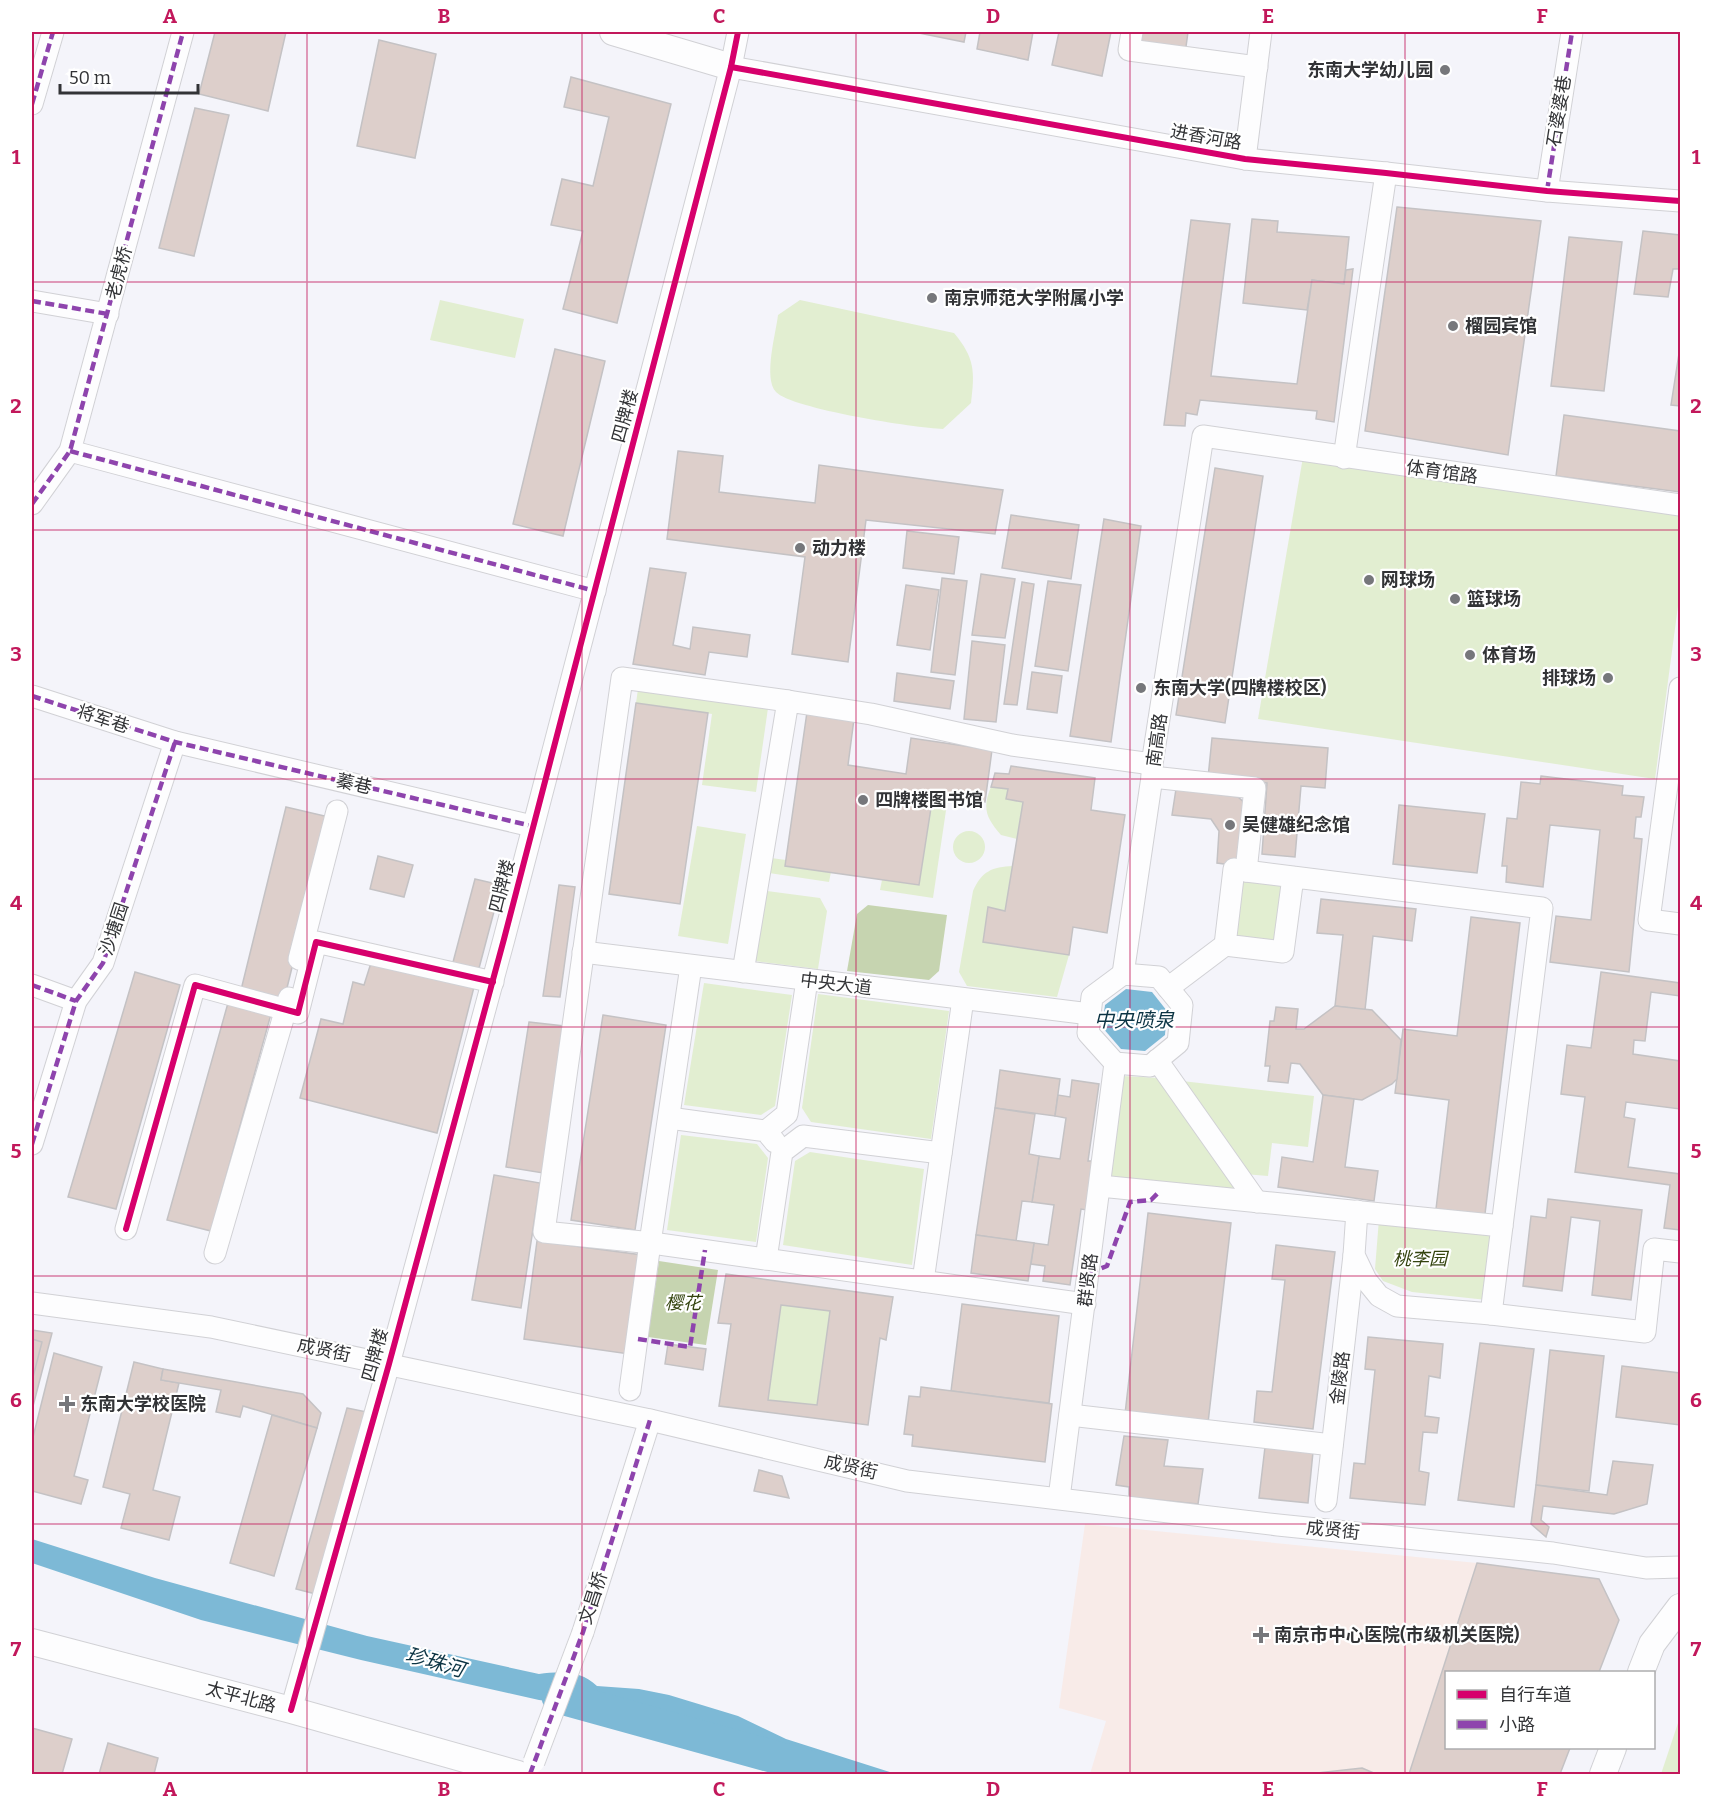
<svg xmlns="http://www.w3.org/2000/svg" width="1712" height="1806" font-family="Bitter,'Noto Sans SC',serif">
	<rect width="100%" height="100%" fill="#f4f4fa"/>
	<!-- medical -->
	<polygon fill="#f8ebe8" points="1085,1524 1477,1563 1409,1774 1376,1774 1361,1768 1308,1774 1090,1774 1106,1721 1059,1708"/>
	<!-- green -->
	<g fill="#e2eed1">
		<polygon points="440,300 524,319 515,358 430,340"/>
		<path d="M 800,300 L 954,333 C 975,358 975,372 971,403 L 943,429 C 916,428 792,409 776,392 C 763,378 776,333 778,315 Z"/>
		<polygon points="1303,457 1680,512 1680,591 1655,779 1258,719"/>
		<polygon points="638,689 768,708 756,792 702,785 712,714 636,703"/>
		<path d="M 991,787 L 1008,789 L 1006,799 L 1023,802 L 1017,839 L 1001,835 C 986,818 982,808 991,787 Z"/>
		<polygon points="933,795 948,797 933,898 880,890 882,880 919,885"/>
		<polygon points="697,826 746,834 728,944 678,936"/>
		<circle cx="969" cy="847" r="16"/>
		<polygon points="771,858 786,860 785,866 831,872 829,882 769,873"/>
		<path d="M 1013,866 L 1005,911 L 988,908 L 983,942 L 1069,955 L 1057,997 L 967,986 L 959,972 L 973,891 C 982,871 992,867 1013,866 Z"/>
		<polygon points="1234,869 1293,877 1283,952 1225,945"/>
		<polygon points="767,891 820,898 827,911 818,969 755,961"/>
		<polygon points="704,983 792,995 775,1106 761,1115 684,1105"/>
		<polygon points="818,994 949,1011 931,1139 811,1122 802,1108"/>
		<polygon points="1123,1076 1159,1078 1238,1193 1110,1179"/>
		<polygon points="1182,1081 1314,1096 1308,1147 1272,1143 1268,1176 1244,1174"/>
		<polygon points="681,1135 757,1144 768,1158 756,1242 667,1230"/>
		<polygon points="810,1152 924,1169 912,1265 783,1245 795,1161"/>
		<polygon points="1379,1219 1494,1232 1487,1300 1412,1292 1383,1281 1375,1269"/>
		<polygon points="726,1274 893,1297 886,1340 880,1339 868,1425 719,1406 731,1324"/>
		<polygon points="1680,1717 1680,1774 1661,1774"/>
	</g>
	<!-- forest -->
	<g fill="#c6d4b0">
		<polygon points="868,905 947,915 939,971 929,980 847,971 857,914"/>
		<polygon points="659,1261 718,1270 706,1345 648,1337"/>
	</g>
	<!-- water -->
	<g fill="#7db9d6">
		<polygon points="1126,989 1152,992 1167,1011 1165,1035 1145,1051 1121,1049 1102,1027 1105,1005"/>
		<path d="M 32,1539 L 155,1578 L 367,1636 L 539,1674 C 560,1671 581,1670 597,1686 L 639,1689 L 669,1695 L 738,1716 L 786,1739 L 896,1774 L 831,1774 L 737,1739 L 642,1714 L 539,1700 L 361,1660 L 201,1620 L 32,1563 Z"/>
	</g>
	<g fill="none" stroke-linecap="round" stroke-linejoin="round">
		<!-- river -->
		<polyline stroke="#7db9d6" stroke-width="33" points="558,1697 836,1774"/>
	</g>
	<!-- building -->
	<g fill="#ddcfcb" stroke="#c4c2c4" stroke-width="1.5" fill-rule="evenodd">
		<polygon points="215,32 286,32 268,111 199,94"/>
		<polygon points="914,32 966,32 964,42"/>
		<polygon points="980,32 1033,32 1028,60 977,49"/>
		<polygon points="1059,32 1111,32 1102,76 1052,65"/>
		<polygon points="1142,32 1188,32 1185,54 1140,48"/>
		<polygon points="379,40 436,54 415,158 357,146"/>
		<polygon points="571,77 671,104 617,323 563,309 583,231 551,225 562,179 593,186 609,117 564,107"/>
		<polygon points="195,108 229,115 194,256 159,248"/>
		<polygon points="1397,207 1541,221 1508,455 1365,431"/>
		<polygon points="1252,219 1278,221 1277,232 1349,237 1344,284 1312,280 1307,310 1243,303"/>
		<polygon points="1191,220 1230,224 1211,376 1297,384 1312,280 1344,284 1346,270 1353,269 1334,422 1316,419 1317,411 1200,400 1197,415 1186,413 1185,426 1164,425"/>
		<polygon points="1643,231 1680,235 1680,269 1673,269 1668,297 1634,294"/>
		<polygon points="1569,237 1622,242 1604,391 1551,386"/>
		<polygon points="1680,347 1680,406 1671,405"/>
		<polygon points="555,349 605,361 563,536 513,524"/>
		<polygon points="1564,415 1680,431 1680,492 1556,476"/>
		<polygon points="678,451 723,456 719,492 815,503 819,465 1003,490 995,534 866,520 848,662 792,654 805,557 667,539"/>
		<polygon points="1215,468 1263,476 1225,723 1176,715"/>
		<polygon points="1011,515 1079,525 1071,579 1002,568"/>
		<polygon points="1104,519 1141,526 1111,742 1070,736"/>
		<polygon points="907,531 959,537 954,574 903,568"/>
		<polygon points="650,568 686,573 673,645 690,649 693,627 750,635 747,657 709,652 705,675 633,664"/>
		<polygon points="981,574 1015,579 1005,638 972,635"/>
		<polygon points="942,578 967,581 955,675 931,672"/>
		<polygon points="1048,581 1081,585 1068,671 1035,666"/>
		<polygon points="1022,582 1034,584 1017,705 1004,704"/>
		<polygon points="906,585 939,590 930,650 897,645"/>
		<polygon points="972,641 1005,645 996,722 964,719"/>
		<polygon points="1032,672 1062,676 1057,713 1027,709"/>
		<polygon points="897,673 954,681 950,709 894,701"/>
		<polygon points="636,703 708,713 680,904 609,894"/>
		<polygon points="807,712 854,719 848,765 906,774 911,738 992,750 985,802 933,795 919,885 785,866"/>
		<polygon points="1212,738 1328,748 1325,788 1301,786 1295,857 1262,854 1267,783 1208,778"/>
		<polygon points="1011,766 1095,778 1091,810 1125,815 1107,933 1073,927 1069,955 983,942 988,907 1005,911 1023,802 1006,799 1008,789 991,787 995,773 1009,774"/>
		<polygon points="1541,776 1623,786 1622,795 1644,797 1641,817 1636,817 1634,838 1642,839 1629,972 1550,962 1556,916 1591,920 1600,830 1550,825 1543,887 1506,882 1507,866 1502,866 1507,818 1517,819 1521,782 1540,784"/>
		<polygon points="1176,789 1238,797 1247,805 1239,866 1217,863 1219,831 1211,819 1172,815"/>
		<polygon points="1399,805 1485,814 1477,873 1393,864"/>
		<polygon points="286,807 329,817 284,1000 241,990"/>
		<polygon points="378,856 413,865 404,897 370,889"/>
		<polygon points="475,879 501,885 478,972 452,966"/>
		<polygon points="559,885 575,887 560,997 543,996"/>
		<polygon points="1321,899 1416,909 1412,941 1373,936 1365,1010 1335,1006 1343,935 1317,933"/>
		<polygon points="1471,917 1520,923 1485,1214 1436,1209 1449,1100 1395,1093 1403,1029 1457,1036"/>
		<polygon points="371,963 474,987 437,1133 300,1098 321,1019 343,1024 353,982 364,985"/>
		<polygon points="135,972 180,985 116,1209 68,1197"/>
		<polygon points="1601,972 1680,983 1680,996 1651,992 1645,1041 1634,1040 1633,1054 1680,1061 1680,1109 1626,1102 1624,1117 1635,1119 1628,1167 1680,1174 1680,1230 1664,1228 1670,1185 1575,1172 1585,1097 1561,1094 1567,1045 1591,1048"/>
		<polygon points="228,1003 271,1014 211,1231 167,1220"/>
		<polygon points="1335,1006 1372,1010 1401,1040 1397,1079 1392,1084 1362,1100 1323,1095 1300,1064 1291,1063 1288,1083 1268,1081 1270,1066 1265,1066 1270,1021 1274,1021 1276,1007 1298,1009 1296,1029 1304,1029"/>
		<polygon points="603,1015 666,1025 635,1230 571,1220"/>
		<polygon points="529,1022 564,1026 543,1173 506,1167"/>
		<polygon points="1000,1070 1060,1079 1055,1116 995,1108"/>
		<polygon points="1072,1080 1099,1084 1088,1161 1094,1161 1087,1210 1081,1209 1070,1285 1043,1281 1045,1266 1031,1264 1034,1243 1048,1245 1054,1205 1032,1202 1039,1156 1060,1159 1066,1118 1055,1116 1058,1095 1070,1097"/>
		<polygon points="1323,1095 1354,1099 1345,1167 1378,1171 1374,1201 1278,1187 1282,1157 1313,1162"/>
		<polygon points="995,1108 1035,1114 1029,1154 1039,1156 1032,1202 1022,1201 1016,1241 976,1235"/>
		<polygon points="494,1175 540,1183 521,1308 472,1300"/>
		<polygon points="1548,1199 1642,1210 1631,1300 1592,1295 1600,1221 1571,1217 1562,1291 1523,1286 1531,1216 1546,1218"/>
		<polygon points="1148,1213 1231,1223 1208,1423 1125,1414"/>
		<polygon points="976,1235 1034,1243 1028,1281 971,1273"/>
		<polygon points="537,1241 642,1255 629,1354 524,1339"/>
		<polygon points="1276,1245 1335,1252 1313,1429 1254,1422 1257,1391 1272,1392 1285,1280 1272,1279"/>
		<path d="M 726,1274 L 893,1297 L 886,1340 L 880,1338 L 868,1425 L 719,1406 L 731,1324 L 718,1323 ZM 781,1305 L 830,1311 L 817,1405 L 768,1400 Z"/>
		<polygon points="962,1304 1059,1316 1049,1403 951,1391"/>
		<polygon points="32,1330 52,1333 32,1410"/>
		<polygon points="1368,1337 1443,1344 1440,1378 1429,1376 1425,1416 1439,1418 1437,1433 1423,1432 1419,1471 1429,1473 1425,1505 1350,1498 1354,1463 1365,1464 1375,1370 1365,1369"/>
		<polygon points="32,1339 42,1342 32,1381"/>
		<polygon points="1480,1343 1534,1349 1514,1507 1458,1500"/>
		<polygon points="668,1344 706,1349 703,1370 665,1364"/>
		<polygon points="1550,1350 1604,1356 1589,1491 1536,1485"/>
		<polygon points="54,1353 102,1367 74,1476 88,1480 81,1504 32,1491 32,1441"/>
		<polygon points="134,1362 163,1369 161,1380 179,1383 153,1490 180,1497 169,1540 121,1528 130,1494 103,1487"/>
		<polygon points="1622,1366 1680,1373 1680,1425 1616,1417"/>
		<polygon points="163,1369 303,1394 321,1413 317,1428 243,1406 240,1417 216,1412 221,1390 161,1380"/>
		<polygon points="921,1387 1052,1404 1045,1462 912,1446 913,1435 904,1434 909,1396 920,1397"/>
		<polygon points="347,1408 367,1412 316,1594 296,1589"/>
		<polygon points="272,1415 317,1428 274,1576 230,1563"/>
		<polygon points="1124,1436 1168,1440 1164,1466 1203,1469 1198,1504 1129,1497 1129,1487 1116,1485"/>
		<polygon points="1265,1447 1313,1452 1308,1503 1259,1498"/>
		<polygon points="1613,1461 1653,1465 1647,1504 1614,1514 1543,1506 1541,1520 1549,1527 1546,1537 1531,1524 1536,1485 1607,1495"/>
		<polygon points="759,1470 782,1476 789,1498 754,1491"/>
		<polygon points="1477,1563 1599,1579 1619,1620 1599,1672 1446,1672 1446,1748 1570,1748 1560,1774 1409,1774"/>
		<polygon points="32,1728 72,1739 62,1774 32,1774"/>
		<polygon points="108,1743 158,1758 154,1774 99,1774"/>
		<polygon points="1362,1768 1376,1774 1308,1774"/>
	</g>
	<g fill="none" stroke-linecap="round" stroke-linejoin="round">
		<defs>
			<g id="minor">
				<polyline points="1132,32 1129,50 1257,67"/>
				<polyline points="731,67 1245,159 1386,173 1547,191 1680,201"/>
				<polyline points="32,104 53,32"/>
				<polyline points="1245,159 1261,32"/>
				<polyline points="1547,191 1572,32"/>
				<polyline points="32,301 108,314"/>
				<polyline points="70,451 595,591"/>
				<polyline points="1344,458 1386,173"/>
				<polyline points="32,504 70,451 183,32"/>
				<polyline points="1680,688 1649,920 1680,924"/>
				<polyline points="32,696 175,742 532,826"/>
				<polyline points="788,701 622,678 544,1232 652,1243 1085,1304"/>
				<polyline points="1152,777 1255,788 1246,871"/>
				<polyline points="1293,877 1283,952 1225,945 1234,869 1246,871 1542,908 1502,1226"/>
				<polyline points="583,952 1090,1014"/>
				<polyline points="299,959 337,811"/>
				<polyline points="743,972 788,701 871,714 1012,745 1152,764"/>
				<polyline points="1123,974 1152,777 1152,764 1203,436 1680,505"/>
				<polygon points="1123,974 1159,977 1182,1005 1178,1043 1150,1066 1115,1063 1088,1033 1092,997"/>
				<polyline points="32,985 76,1001"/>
				<polyline points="1168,988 1225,945"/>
				<polyline points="1157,1060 1257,1202"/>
				<polyline points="669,1118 766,1131 775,1142"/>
				<polyline points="766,1131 787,1114 807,980"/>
				<polyline points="32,1144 76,1001 103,963 175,742"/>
				<polyline points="1100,1186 1502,1226 1491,1314"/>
				<polyline points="1357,1211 1354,1255 1366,1280 1379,1296 1397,1306 1491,1314 1645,1332 1654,1249 1680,1252"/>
				<polyline points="126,1229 195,985 298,1013 316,942 493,982"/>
				<polyline points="215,1253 289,998"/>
				<polyline points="766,1259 782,1152 803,1136 941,1153"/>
				<polyline points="923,1281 963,999"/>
				<polyline points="32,1303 211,1327 650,1420 907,1481 1278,1525 1553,1553 1646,1568 1680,1567"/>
				<polyline points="630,1390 650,1243 691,966"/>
				<polyline points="1070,1415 1332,1445"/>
				<polyline points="1059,1498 1115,1063"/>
				<polyline points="1326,1501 1354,1255"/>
				<polyline points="583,1632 650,1420"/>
				<polyline points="291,1710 389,1364 504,939 731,67 738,32"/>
			</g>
			<g id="major">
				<polyline points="613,32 731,67"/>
				<polyline points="32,1642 291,1710 518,1774"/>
				<polyline points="1641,1672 1652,1644 1680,1607"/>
				<polyline points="1603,1774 1613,1748"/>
			</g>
		</defs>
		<!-- minor casing -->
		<use href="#minor" stroke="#d1d1d5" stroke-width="23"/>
		<!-- major casing -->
		<use href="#major" stroke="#d1d1d5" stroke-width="28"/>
		<!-- minor -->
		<use href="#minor" stroke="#fdfdfe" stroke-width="21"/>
		<!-- major -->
		<use href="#major" stroke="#fdfdfe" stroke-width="26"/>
		<defs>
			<polyline id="minor-bridge" points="534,1762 583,1632"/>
		</defs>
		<!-- minor-bridge casing -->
		<use href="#minor-bridge" stroke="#d1d1d5" stroke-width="23" stroke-linecap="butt"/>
		<!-- minor-bridge -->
		<use href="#minor-bridge" stroke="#fdfdfe" stroke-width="21"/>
		<!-- quiet -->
		<g stroke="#8e44ad" stroke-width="4.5" stroke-dasharray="9 4.5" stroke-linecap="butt">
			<polyline points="32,104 53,32"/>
			<polyline points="1547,191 1572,32"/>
			<polyline points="32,301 108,314"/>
			<polyline points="70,451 595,591"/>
			<polyline points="32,504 70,451 183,32"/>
			<polyline points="32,696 175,742 532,826"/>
			<polyline points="32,985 76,1001"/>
			<polyline points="32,1144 76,1001 103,963 175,742"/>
			<polyline points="1089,1273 1107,1266 1130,1202 1151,1200 1159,1192"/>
			<polyline points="638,1339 690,1347 705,1250"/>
			<polyline points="530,1774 583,1632 650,1420"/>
		</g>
		<defs>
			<g id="cycleway">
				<polyline points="731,67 1245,159 1386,173 1547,191 1680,201"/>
				<polyline points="126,1229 195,985 298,1013 316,942 493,982"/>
				<polyline points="291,1710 389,1364 504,939 731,67 738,32"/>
			</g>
		</defs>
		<!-- cycleway casing -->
		<use href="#cycleway" stroke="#fff" stroke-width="10"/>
		<!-- cycleway -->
		<use href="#cycleway" stroke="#d6006c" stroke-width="6"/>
	</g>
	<!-- grid -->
	<path fill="none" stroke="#c2185b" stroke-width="1.5" stroke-opacity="0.55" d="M 307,32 L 307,1774M 582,32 L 582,1774M 856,32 L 856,1774M 1130,32 L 1130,1774M 1405,32 L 1405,1774M 32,282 L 1680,282M 32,530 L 1680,530M 32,779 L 1680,779M 32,1027 L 1680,1027M 32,1276 L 1680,1276M 32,1524 L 1680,1524"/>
	<!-- markers -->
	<g fill="#76777b" stroke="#fff" stroke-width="2">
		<circle cx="1445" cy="70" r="6"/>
		<circle cx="932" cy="298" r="6"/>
		<circle cx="1453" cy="326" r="6"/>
		<circle cx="800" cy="548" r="6"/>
		<circle cx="1369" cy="580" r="6"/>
		<circle cx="1455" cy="599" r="6"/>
		<circle cx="1470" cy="655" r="6"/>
		<circle cx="1608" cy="678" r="6"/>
		<circle cx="1141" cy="688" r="6"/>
		<circle cx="863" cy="800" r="6"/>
		<circle cx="1230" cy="825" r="6"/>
		<path d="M64 1395h6v6h6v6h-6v6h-6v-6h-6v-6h6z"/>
		<path d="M1258 1626h6v6h6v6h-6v6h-6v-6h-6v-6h6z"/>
	</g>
	<g text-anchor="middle" stroke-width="4.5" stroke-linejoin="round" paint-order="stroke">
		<!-- poi labels -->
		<g font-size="18" font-weight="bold" fill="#323336" stroke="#fff" text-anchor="start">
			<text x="1433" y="76" text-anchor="end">东南大学幼儿园</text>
			<text x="944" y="304">南京师范大学附属小学</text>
			<text x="1465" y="332">榴园宾馆</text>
			<text x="812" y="554">动力楼</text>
			<text x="1381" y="586">网球场</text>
			<text x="1467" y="605">篮球场</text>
			<text x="1482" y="661">体育场</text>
			<text x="1596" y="684" text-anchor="end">排球场</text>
			<text x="1153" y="694">东南大学(四牌楼校区)</text>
			<text x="875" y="806">四牌楼图书馆</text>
			<text x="1242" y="831">吴健雄纪念馆</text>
			<text x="80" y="1410">东南大学校医院</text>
			<text x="1274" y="1641">南京市中心医院(市级机关医院)</text>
		</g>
		<!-- street labels -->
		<g font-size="18" fill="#323336" stroke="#fff">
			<text transform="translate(1559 111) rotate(-81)" y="6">石婆婆巷</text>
			<text transform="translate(1206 137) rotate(10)" y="6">进香河路</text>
			<text transform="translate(119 273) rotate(-75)" y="6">老虎桥</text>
			<text transform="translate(625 416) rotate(-75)" y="6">四牌楼</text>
			<text transform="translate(1442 472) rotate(8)" y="6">体育馆路</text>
			<text transform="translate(103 719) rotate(18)" y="6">将军巷</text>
			<text transform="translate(1157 740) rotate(-82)" y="6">南高路</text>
			<text transform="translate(354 784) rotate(13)" y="6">蓁巷</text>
			<text transform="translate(502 886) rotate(-76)" y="6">四牌楼</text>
			<text transform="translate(114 929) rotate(-72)" y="6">沙塘园</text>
			<text transform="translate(836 984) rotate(7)" y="6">中央大道</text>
			<text transform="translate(1088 1280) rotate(-83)" y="6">群贤路</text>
			<text transform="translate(324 1350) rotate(12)" y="6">成贤街</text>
			<text transform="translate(375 1355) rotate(-75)" y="6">四牌楼</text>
			<text transform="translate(1340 1378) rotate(-83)" y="6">金陵路</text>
			<text transform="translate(851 1467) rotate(13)" y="6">成贤街</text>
			<text transform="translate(1333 1530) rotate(6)" y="6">成贤街</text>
			<text transform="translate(593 1598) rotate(-72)" y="6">文昌桥</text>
			<text transform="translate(241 1697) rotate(15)" y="6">太平北路</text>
		</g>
		<!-- park labels -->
		<g font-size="18" font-style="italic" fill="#34440f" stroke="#fff">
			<text x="1420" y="1265">桃李园</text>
			<text x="683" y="1309">樱花</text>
		</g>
		<!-- water labels -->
		<g font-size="20" font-style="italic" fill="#0c3444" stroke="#fff">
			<text x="1134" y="1027">中央喷泉</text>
			<text transform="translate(435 1662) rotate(16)" y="7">珍珠河</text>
		</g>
	</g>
	<!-- border -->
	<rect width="1712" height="1806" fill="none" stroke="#ffffff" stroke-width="66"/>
	<!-- legend -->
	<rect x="1445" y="1671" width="210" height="78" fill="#ffffff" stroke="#adadaf" stroke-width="1.5"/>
	<rect x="1457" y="1690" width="30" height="9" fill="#d6006c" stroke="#adadaf" stroke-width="1.5"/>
	<text x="1499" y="1701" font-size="18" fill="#323336">自行车道</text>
	<rect x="1457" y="1720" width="30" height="9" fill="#8e44ad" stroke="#adadaf" stroke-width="1.5"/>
	<text x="1499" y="1731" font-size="18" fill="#323336">小路</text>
	<!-- scale -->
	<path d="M60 84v9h138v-9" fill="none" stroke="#323336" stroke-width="3"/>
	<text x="69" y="84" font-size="18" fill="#323336" stroke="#ffffff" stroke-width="4.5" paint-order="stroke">50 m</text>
	<rect x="33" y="33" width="1646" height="1740" fill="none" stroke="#c2185b" stroke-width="2"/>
	<g font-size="20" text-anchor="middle" font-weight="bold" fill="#c2185b">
		<text x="170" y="23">A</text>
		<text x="444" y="23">B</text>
		<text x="719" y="23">C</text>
		<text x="993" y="23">D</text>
		<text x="1268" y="23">E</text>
		<text x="1542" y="23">F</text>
		<text x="16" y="164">1</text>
		<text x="1696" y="164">1</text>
		<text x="16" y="413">2</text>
		<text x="1696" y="413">2</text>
		<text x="16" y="661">3</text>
		<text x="1696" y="661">3</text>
		<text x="16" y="910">4</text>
		<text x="1696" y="910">4</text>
		<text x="16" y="1158">5</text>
		<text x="1696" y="1158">5</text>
		<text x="16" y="1407">6</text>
		<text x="1696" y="1407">6</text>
		<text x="16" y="1656">7</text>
		<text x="1696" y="1656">7</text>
		<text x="170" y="1796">A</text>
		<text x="444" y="1796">B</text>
		<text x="719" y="1796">C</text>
		<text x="993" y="1796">D</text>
		<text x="1268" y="1796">E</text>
		<text x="1542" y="1796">F</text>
	</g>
</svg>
